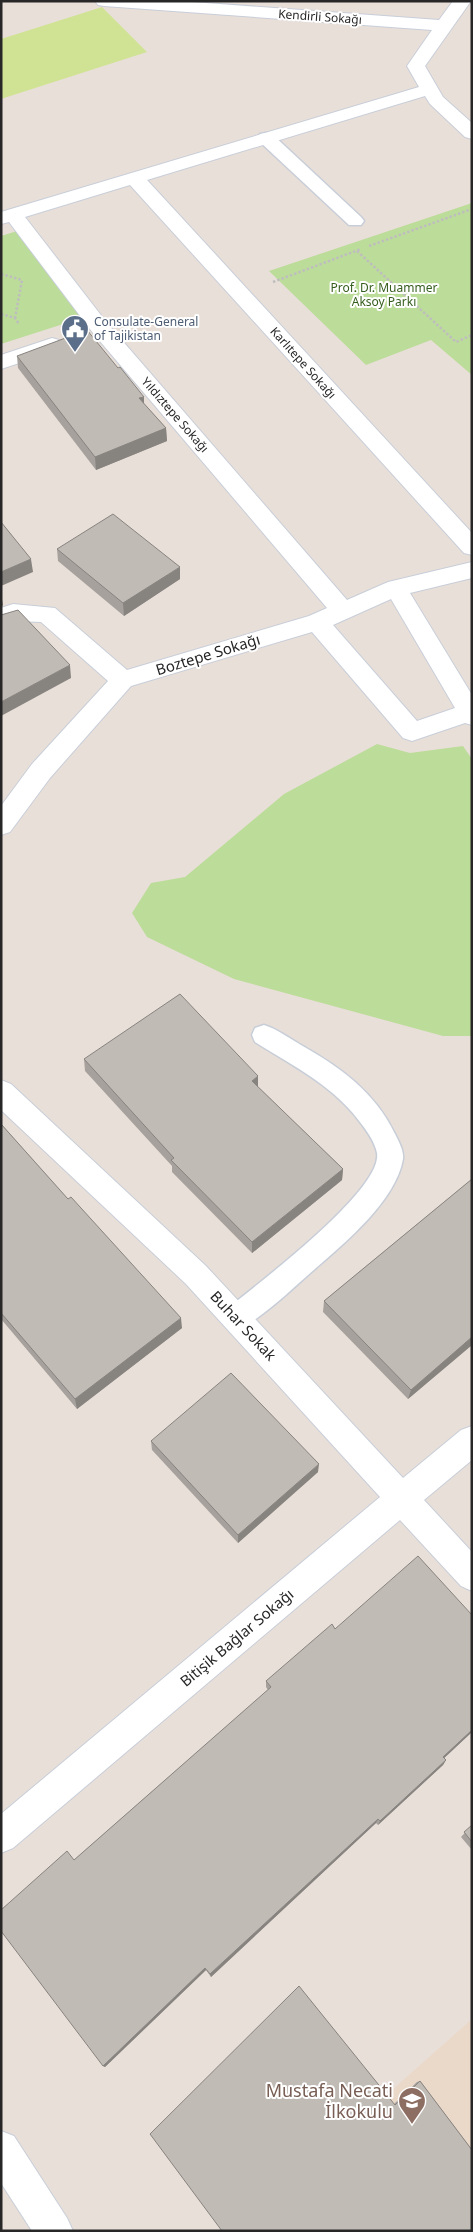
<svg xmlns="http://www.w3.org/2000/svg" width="473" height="2232" font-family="'Noto Sans',sans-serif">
	<rect width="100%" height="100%" fill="#e9dfd9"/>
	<!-- education -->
	<polygon fill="#ead9c9" points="472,2019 472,2231 233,2231"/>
	<!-- green -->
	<g fill="#bcdc99">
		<polygon points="472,203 472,375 431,340 366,365 269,271"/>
		<polygon points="17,231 82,318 1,344 1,236"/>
		<polygon points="377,744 410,753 463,746 472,759 472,1036 443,1036 234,979 147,937 132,913 151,883 185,877 284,794"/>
	</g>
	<!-- pitch -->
	<polygon fill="#d0e395" points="102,7 147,52 1,99 1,39"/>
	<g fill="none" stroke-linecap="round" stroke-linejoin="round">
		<defs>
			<g id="service">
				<polygon points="266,133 272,134 361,217 364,221 361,225 349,225 260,142 258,138 260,134"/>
				<path d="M 264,1025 C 277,1029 289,1038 301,1045 C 340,1067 375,1092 395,1134 C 399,1142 404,1151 403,1159 C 396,1200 346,1242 316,1268 C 296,1285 260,1321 236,1330 L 227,1327 L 223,1318 L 227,1309 C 256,1285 383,1190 377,1153 C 375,1143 369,1134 363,1126 C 336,1087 295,1067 255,1042 L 252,1035 L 255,1028 Z"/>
			</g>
			<g id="minor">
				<path d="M 95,1 L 179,1 L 439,20 L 453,1 L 471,1 L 425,66 L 443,97 L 472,123 L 472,139 L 465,137 L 430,104 L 425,96 L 147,180 L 472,533 L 472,555 L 464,553 L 130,185 L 25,217 L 107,323 L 347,600 L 388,582 L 472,562 L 472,578 L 410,593 L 472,695 L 472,725 L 465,723 L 412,741 L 403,738 L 312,632 L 131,686 L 50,778 L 10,832 L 1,835 L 1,806 L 32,764 L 108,681 L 41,622 L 17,621 L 1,627 L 1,608 L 13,604 L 55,608 L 127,670 L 309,616 L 327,608 L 93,333 L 9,222 L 1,224 L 1,212 L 419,87 L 407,66 L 432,30 L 104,6 L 98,5 ZM 391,599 L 455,708 L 417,721 L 333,625 Z"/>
				<polygon points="52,338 59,340 62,345 59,350 1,369 1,355"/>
				<polygon points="1,1080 11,1084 206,1266 403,1478 461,1430 472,1426 472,1460 424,1500 472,1552 472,1591 461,1586 400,1520 13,1848 1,1853 1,1814 380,1497 186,1284 1,1110"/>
				<polygon points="1,2131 14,2136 67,2218 73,2231 32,2231 1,2183"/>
			</g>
		</defs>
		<!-- service casing -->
		<use href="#service" stroke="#c8ced8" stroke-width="3"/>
		<!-- minor casing -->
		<use href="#minor" stroke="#c8ced8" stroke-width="2"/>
		<!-- path -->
		<g stroke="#bebebe" stroke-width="2.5" stroke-dasharray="2.5 2" stroke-linecap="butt">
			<polyline points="369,246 472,209"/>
			<polyline points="357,251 456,342 472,335"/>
			<polyline points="1,274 22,280 15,318"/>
			<polyline points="273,282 361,249"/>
			<polyline points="1,314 15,318 19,324"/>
		</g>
		<!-- service -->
		<use href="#service" fill="#fff" fill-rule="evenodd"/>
		<!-- minor -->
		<use href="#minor" fill="#fff" fill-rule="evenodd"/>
	</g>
	<!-- wall -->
	<g fill="#a6a19c">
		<polygon points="17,356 144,404 166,428 167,441 96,470 18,368"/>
		<polygon points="57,549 180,579 124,616 58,561"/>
		<polygon points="84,1059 258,1087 343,1169 342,1180 252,1253 172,1172 172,1166 85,1071"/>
		<polygon points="1,1124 182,1328 77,1409 1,1319"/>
		<polygon points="472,1179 472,1345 408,1399 323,1312 324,1301"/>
		<polygon points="151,1441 318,1472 238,1543 152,1450"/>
		<polygon points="472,1615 472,1732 444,1758 446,1760 443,1765 378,1825 376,1823 211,1977 206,1970 105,2067 103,2066 74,1860 268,1690 266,1687 266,1681 335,1629"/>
		<polygon points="472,1825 472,1850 461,1837"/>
		<polygon points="420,2081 472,2150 394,2104 417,2082"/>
	</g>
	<!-- shaded-wall -->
	<g fill="#87837f">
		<polygon points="144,397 144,410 139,398"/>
		<polygon points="166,428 167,441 96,470 95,457"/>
		<polygon points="31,559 33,572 1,586 1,572"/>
		<polygon points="180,567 180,579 124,616 123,603"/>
		<polygon points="1,594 3,605 1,607"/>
		<polygon points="70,665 71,678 1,716 1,702"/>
		<polygon points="258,1076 258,1088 252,1081"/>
		<polygon points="343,1169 342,1180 252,1253 252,1242"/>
		<polygon points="181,1318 182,1328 77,1409 75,1399"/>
		<polygon points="472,1337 472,1345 408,1399 411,1390"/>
		<polygon points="319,1464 318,1472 238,1543 238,1535"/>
		<polygon points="472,1730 472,1732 440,1762 443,1757"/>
		<polygon points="446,1760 443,1765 378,1825 380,1821"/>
		<polygon points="378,1819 376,1823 211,1977 210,1974"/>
		<polygon points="205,1968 206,1970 105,2067 103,2066"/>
	</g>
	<!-- building -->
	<g fill="#c1bbb5" stroke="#87837f">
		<polygon points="87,330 118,368 120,367 144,397 139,398 166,428 95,457 17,356"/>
		<polygon points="113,514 180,567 123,603 57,549"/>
		<polygon points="1,522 31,559 1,572"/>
		<polygon points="18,610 70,665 1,702 1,615"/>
		<polygon points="180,994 258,1076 252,1081 343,1169 252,1242 171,1160 174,1158 84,1059"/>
		<polygon points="1,1124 68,1199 71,1197 181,1318 75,1399 1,1313"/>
		<polygon points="472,1179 472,1337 411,1390 324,1301"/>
		<polygon points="231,1373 319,1464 238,1535 151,1441"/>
		<polygon points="418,1556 472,1615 472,1730 443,1757 446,1760 380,1821 378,1819 210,1974 205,1968 103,2066 1,1931 1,1910 67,1851 74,1860 271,1687 266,1681 332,1624 335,1629"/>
		<polygon points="472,1825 472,1842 464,1832"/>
		<polygon points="299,1986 395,2105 420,2081 472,2150 472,2231 222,2231 150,2134"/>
	</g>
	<!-- icons -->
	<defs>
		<symbol id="civic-pin" viewBox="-11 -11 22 30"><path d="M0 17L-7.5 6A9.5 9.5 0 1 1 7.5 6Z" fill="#5c6f8a" stroke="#fff"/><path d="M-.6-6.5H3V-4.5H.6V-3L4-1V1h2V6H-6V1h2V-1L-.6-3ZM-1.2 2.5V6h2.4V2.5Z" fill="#fff"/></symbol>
		<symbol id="school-pin" viewBox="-11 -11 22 30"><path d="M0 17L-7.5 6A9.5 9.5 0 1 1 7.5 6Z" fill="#8d6e63" stroke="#fff"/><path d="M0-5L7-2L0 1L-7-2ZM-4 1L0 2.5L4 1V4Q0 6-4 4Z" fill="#fff"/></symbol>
	</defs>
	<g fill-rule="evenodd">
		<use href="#civic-pin" x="59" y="313" width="32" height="43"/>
		<use href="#school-pin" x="396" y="2085" width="32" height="43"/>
	</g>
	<g text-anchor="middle" stroke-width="4" stroke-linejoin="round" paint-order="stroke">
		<!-- far-street labels -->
		<g font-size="12" fill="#272727" stroke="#fff">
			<text transform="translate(320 17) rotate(4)" y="4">Kendirli Sokağı</text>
			<text transform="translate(303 363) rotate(48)" y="4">Karlıtepe Sokağı</text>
			<text transform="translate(175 415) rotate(49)" y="4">Yıldıztepe Sokağı</text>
		</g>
		<!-- far-park labels -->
		<g font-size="12" fill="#365e1e" stroke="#fff">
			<text x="384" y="292">Prof. Dr. Muammer<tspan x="384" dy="14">Aksoy Parkı</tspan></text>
		</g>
		<!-- far-service labels -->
		<g font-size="12" fill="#4e5e75" stroke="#fff" text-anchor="start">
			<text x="94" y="326">Consulate-General<tspan x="94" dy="14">of Tajikistan</tspan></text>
		</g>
		<!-- street labels -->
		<g font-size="15" fill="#272727" stroke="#fff">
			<text transform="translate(208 655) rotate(-17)" y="5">Boztepe Sokağı</text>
			<text transform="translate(243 1326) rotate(47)" y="5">Buhar Sokak</text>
			<text transform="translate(237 1638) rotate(-40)" y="5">Bitişik Bağlar Sokağı</text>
		</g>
		<!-- near-education labels -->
		<g font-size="18" fill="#785e54" stroke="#fff" text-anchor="end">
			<text x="393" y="2097">Mustafa Necati<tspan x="393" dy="21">İlkokulu</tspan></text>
		</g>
	</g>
	<!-- border -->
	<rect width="473" height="2232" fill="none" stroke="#272727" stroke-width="5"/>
</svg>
